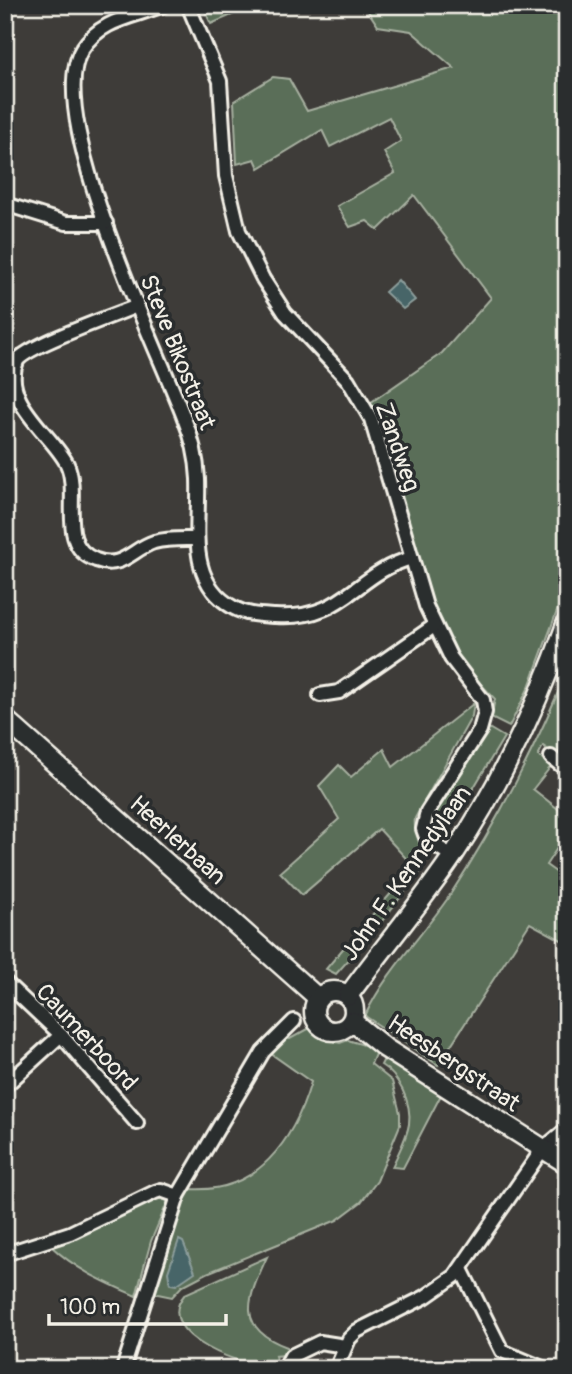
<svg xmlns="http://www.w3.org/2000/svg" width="572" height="1374" font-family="Pangolin,sans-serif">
	<rect width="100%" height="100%" fill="#3e3c39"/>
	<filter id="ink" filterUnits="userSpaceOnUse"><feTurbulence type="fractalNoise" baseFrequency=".0143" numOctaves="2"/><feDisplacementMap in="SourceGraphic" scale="14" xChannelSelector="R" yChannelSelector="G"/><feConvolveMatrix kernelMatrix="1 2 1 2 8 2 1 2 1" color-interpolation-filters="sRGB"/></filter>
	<g filter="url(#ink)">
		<!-- green -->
		<g fill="#5a6e58" stroke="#a7b0a0" stroke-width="2">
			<polygon points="202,5 255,5 211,24"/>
			<polygon points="364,5 567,5 567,584 529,687 509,727 491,718 495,699 463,665 434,613 370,403 442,353 491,298 414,195 378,230 367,221 350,227 337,206 395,173 384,152 401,141 389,117 330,147 322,130 259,168 255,159 237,164 234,101 273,77 289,79 307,111 454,68 411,31 378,26"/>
			<path d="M 567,671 L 567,740 L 560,749 L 560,758 L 543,746 L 538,756 L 552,765 L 533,789 L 567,816 L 567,833 L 546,865 L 567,880 L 567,943 L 530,923 L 438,1065 L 365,1016 C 385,973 421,937 448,898 C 495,827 535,749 567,671 Z"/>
			<path d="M 474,703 L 472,716 L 415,818 C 412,837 430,849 423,868 L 375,930 L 336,974 L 326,969 L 346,945 L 359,944 L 362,937 L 359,930 L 414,867 L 379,829 L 302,895 L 280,872 L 339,819 L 319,786 L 339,765 L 351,777 L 384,749 L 393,767 Z"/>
			<polygon points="487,727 504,737 443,839 433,823 437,811"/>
			<path d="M 310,1028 L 329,1040 L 340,1043 L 348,1040 L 377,1049 L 371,1064 L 392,1081 L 400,1113 L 400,1125 L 377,1181 L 361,1202 L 337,1220 L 207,1273 L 182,1286 L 172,1297 L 153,1293 L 179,1211 L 190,1189 C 257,1194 294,1140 311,1082 L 270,1053 L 284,1038 L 290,1039 Z"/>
			<path d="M 386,1055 L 442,1093 L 403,1168 L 392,1167 C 398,1153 407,1138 409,1124 C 412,1102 398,1075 381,1065 Z"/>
			<path d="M 158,1198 L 168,1201 L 151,1241 L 136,1296 C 105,1282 76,1270 51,1246 Z"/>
			<path d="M 267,1257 C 248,1298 234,1328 287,1347 L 286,1355 L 275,1356 L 279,1369 C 249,1369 149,1336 185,1294 Z"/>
		</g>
		<!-- water -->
		<g fill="#466567" stroke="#8c9d9b" stroke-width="2">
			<polygon points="398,280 415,300 403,309 385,292"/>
			<polygon points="179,1240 183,1242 195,1272 176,1285 170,1284 168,1272"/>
		</g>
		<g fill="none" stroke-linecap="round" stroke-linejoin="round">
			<defs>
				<g id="street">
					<path d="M 164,5 C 134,17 101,19 82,49 C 42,114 157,346 184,418 C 192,437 197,458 198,479 C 200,526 185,581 234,608 C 247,615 261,615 275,616 C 345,621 355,573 412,558"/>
					<polyline points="188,5 220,81 226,176 239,231 263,279 285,313 348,380 371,419 426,606 451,658 483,700 485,712 480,730 427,812 423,829 427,840 452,856"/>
					<polyline points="5,204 66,223 106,223"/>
					<path d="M 137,306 C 115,315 26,346 17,361 C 0,401 52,434 67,464 C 81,493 56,547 96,560 C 122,570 132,549 154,542 C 168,538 183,539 197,539"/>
					<polyline points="320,695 339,692 434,626"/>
					<polyline points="551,757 567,770"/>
					<polyline points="5,982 61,1035 137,1123"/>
					<polyline points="5,1086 61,1035"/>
					<polyline points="5,1254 70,1233 155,1192 161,1190 178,1196"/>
					<polyline points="461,1269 502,1351 545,1369"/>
					<polyline points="123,1369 178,1196 263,1052 294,1021"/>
					<polyline points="284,1369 291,1356 320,1342 345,1346"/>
					<polyline points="336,1369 349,1339 357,1331 425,1297 455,1276 542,1150 567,1129"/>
				</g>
				<g id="secondary">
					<polyline points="5,719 318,998"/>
					<circle cx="334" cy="1011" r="20"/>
					<path d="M 348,996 C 383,948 421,903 454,854 C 502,782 538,704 567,622"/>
					<polyline points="352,1021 385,1048 567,1164"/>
				</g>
			</defs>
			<!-- street casing -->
			<use href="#street" stroke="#f4f1e8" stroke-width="18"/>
			<!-- secondary casing -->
			<use href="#secondary" stroke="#f4f1e8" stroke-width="23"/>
			<!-- street -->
			<use href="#street" stroke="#2a2d2e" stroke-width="12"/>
			<!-- secondary -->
			<use href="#secondary" stroke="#2a2d2e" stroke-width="18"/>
		</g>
	</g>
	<g text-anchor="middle" stroke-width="7" stroke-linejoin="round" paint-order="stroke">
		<!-- street labels -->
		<g font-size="24" fill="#f4f1e8" stroke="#2a2d2e">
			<text transform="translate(178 352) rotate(68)" y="8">Steve Bikostraat</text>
			<text transform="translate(398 447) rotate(71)" y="8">Zandweg</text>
			<text transform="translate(178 840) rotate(42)" y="8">Heerlerbaan</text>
			<text transform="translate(406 873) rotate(-55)" y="8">John F. Kennedylaan</text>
			<text transform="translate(87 1037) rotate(47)" y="8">Caumerboord</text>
			<text transform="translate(454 1063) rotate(34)" y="8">Heesbergstraat</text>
		</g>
	</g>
	<!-- margin -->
	<rect width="572" height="1374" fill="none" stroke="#2a2d2e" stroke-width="28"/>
	<rect x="14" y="14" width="544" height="1346" fill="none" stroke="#f4f1e8" stroke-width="2.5" filter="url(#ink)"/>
	<!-- scale -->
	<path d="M49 1314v10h177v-10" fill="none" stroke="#f4f1e8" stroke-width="3.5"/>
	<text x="60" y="1314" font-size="21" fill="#f4f1e8" stroke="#2a2d2e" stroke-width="5" paint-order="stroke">100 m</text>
</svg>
